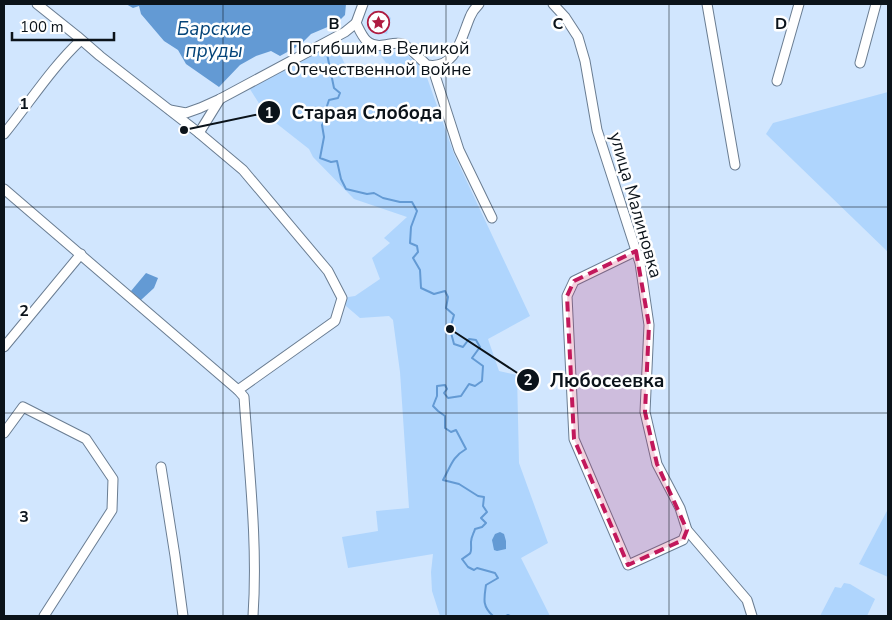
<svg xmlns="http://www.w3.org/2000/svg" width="892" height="620" font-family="'Nunito Sans',sans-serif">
	<rect width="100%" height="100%" fill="#d1e6fe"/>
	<!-- green -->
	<g fill="#afd5fd">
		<polygon points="373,11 383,11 391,18 387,34 376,31 370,25"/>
		<polygon points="334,41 350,75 371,75 386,63 376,48 407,55 424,69 454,154 530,316 488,339 499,371 517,375 519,463 548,543 521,558 550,616 440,616 432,591 431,572 433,554 348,568 342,537 378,531 376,511 409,508 400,372 393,320 389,316 360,318 346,306 342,298 355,296 380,279 372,258 390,243 384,238 407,217 354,199 313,157 309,149 267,116 248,86"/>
		<polygon points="888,92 888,252 766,134 773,123"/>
		<polygon points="888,509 888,577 859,564"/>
		<polygon points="844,583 850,584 875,599 867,616 820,616 835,587 841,588"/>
	</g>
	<!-- water -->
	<g fill="#639ad4">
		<polygon points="126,4 346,4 345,15 337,23 311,34 300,45 280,56 271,51 256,56 240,65 219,87 186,64 178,50 164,41 141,14 139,6 133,8"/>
		<polygon points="146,273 158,278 154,288 141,300 131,291"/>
		<polygon points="500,532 504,534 506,541 506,549 497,551 494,550 492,540 495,534"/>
	</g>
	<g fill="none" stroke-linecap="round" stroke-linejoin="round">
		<!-- stream -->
		<g stroke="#639ad4" stroke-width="2">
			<path d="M 326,49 L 334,88 L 340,93 L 338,98 L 329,100 L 327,106 L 325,120 L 322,125 L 324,137 L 320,158 L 331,162 L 337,161 L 341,179 L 346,189 L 367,194 L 374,193 L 383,198 L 400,202 L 412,202 L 417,211 L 411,227 L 410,243 L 417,246 L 418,252 L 413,258 L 420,270 L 421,288 L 434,294 L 445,291 L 448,297 L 446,308 L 454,315 L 450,329 L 454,344 L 463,347 L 469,339 L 476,340 L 480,347 L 472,358 L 483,366 L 482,381 L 475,386 L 469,384 L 461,396 L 448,398 L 444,393 L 447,389 L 445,385 L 437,386 L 437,396 L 433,406 L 438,411 L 445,416 L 445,428 L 451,432 L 456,430 L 466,449 C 452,457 451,466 443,480 L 459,484 L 478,496 L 484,497 L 483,506 L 487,512 L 481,518 L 486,523 L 482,527 L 475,529 C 474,533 471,537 471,542 C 471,554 473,552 462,559 L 468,567 L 474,570 L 477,568 L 495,573 L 498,578 L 486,585 C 484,599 482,606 493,616"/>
			<polyline points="506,616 508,615 510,616"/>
		</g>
		<defs>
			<g id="minor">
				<path d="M 37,4 L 77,36 L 100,56 L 199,133 L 243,170 L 328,271 L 342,298 L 335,321 L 238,390 L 244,397 C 249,470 258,543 253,616"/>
				<polyline points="553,4 565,17 578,37 585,61 597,130 640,263 649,325 645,412 657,464 680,508 687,530 747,600 752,616"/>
				<polyline points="707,4 735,165"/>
				<path d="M 356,23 C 362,35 366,48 384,45 C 391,44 396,42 403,44 C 407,45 422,61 427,65 C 456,70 461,38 470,17 C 472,12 475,8 479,4"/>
				<polyline points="860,63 876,4"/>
				<polyline points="432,66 459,150 492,218"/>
				<polyline points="777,81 799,4"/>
				<polyline points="170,110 186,113 200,108 220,99 345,32 356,23 363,4"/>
				<polyline points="199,133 220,99"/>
				<path d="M 4,134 C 30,102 52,67 81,40"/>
				<polyline points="4,189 238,390"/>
				<polyline points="636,251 574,281 567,296 574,439 628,565 683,540 687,530"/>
				<polyline points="4,347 81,254"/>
				<polyline points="4,433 23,407 86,439 113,479 112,510 44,616"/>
				<polyline points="161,467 175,556 183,616"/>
			</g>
		</defs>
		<!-- minor casing -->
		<use href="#minor" stroke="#6a7d92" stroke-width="11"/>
		<!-- minor -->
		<use href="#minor" stroke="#fff" stroke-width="9"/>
	</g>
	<!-- marked area -->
	<path fill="#c2185b" fill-opacity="0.2" stroke="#c2185b" stroke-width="4" stroke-dasharray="10 6" stroke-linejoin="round" d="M 636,251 L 649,325 L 645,412 L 657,464 L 687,530 L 683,540 L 628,565 L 574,439 L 567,296 L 574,281 Z"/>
	<!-- grid -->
	<path fill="none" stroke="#0b131a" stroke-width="1" stroke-opacity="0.55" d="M 223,4 L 223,616M 446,4 L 446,616M 669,4 L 669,616M 4,207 L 888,207M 4,413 L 888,413"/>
	<!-- icons -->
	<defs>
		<symbol id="sight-ring" viewBox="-11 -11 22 22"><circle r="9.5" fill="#fff" stroke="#af1b40" stroke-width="1.5"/><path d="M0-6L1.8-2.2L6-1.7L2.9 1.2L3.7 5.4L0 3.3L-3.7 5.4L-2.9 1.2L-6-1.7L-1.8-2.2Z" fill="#af1b40"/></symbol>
	</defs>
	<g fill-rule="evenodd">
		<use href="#sight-ring" x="366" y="10" width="25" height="25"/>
	</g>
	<g text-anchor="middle" stroke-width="5" stroke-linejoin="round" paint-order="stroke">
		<!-- poi labels -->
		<g font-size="18" fill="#0b131a" stroke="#fff">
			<text x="379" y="54">Погибшим в Великой<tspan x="379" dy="21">Отечественной войне</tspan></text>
		</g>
		<!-- street labels -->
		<g font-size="18" fill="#0b131a" stroke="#fff">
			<text transform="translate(636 205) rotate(74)" y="6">улица Малиновка</text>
		</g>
		<!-- water labels -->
		<g font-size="19" font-style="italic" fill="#044479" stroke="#fff">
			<text x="214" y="35">Барские<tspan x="214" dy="22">пруды</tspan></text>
		</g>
	</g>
	<g font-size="16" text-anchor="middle" font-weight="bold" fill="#0b131a" stroke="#fff" stroke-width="5" stroke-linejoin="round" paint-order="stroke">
		<text x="334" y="29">B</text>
		<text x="558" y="29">C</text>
		<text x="781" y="29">D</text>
		<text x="24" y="109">1</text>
		<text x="24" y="316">2</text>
		<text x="24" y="522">3</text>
	</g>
	<!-- callouts -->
	<path fill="none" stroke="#0b131a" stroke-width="2" d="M184 130L269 112M450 329L528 380"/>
	<g fill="#0b131a" stroke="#fff" stroke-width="2">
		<circle cx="184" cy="130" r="5"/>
		<circle cx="450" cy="329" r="5"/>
		<circle cx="269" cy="112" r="12"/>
		<circle cx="528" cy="380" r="12"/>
	</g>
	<g font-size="15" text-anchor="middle" font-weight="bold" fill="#fff">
		<text x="269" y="118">1</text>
		<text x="528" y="385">2</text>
	</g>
	<g font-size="19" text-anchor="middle" font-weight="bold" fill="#0b131a" stroke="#fff" stroke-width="5" stroke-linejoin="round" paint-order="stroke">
		<text x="367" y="119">Старая Слобода</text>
		<text x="607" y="387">Любосеевка</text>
	</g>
	<!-- border -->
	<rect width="892" height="620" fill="none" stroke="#0b131a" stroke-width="10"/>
	<!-- scale -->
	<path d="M12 32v8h102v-8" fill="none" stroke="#0b131a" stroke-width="2.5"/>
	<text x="20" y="32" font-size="15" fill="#0b131a" stroke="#ffffff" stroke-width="4" paint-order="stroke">100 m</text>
</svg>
